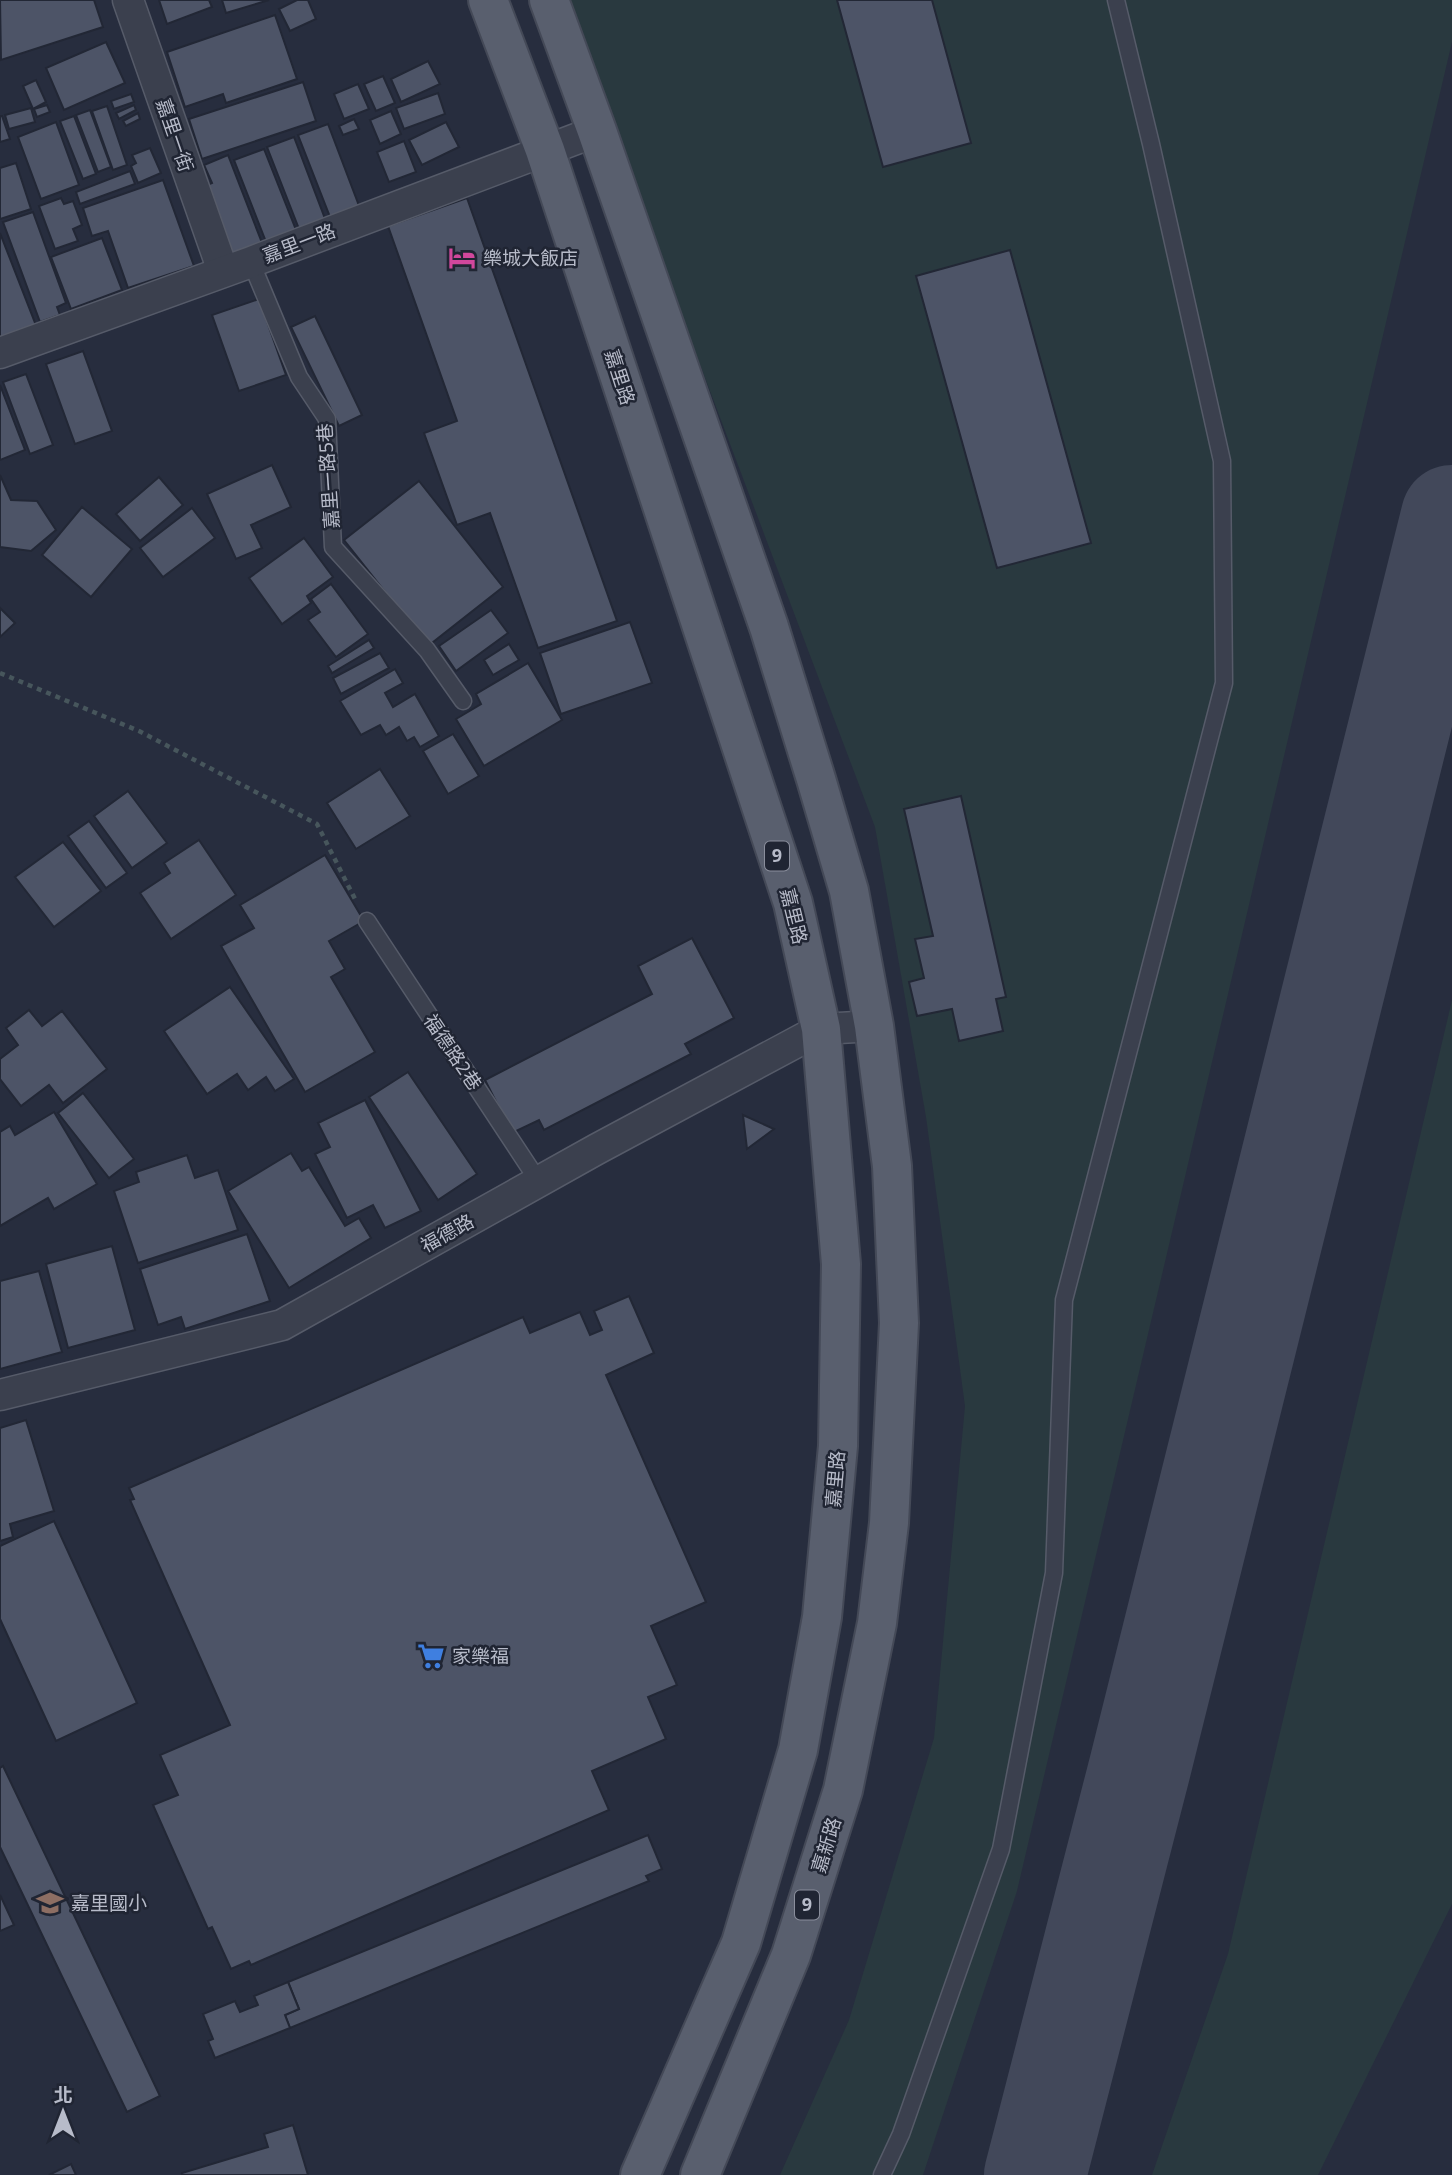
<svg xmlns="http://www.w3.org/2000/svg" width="1452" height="2175" font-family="'Noto Sans','Noto Sans TC',sans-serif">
	<rect width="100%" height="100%" fill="#272d3e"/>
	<!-- green -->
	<g fill="#29393f">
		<polygon points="562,0 1452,0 1452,42 1017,1891 923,2175 780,2175 849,2020 934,1738 965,1406 926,1117 875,827"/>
		<polygon points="1452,1000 1452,1904 1318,2175 1152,2175 1228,1954"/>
	</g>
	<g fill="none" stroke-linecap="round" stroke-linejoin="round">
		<!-- taxiway -->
		<polyline stroke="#42485a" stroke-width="102" points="1035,2175 1140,1767 1452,516"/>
	</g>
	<!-- building -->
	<g fill="#4d5467" stroke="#222735" stroke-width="2">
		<polygon points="0,0 94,0 103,27 1,60"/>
		<polygon points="159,0 209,0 212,7 167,24"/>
		<polygon points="222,0 269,0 226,13"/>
		<polygon points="297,0 308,0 316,19 290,31 279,9"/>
		<polygon points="837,0 932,0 971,143 883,167"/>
		<polygon points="275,15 297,79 226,103 223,94 185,107 167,52"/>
		<polygon points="106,42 125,83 64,110 46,68"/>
		<polygon points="428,61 440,84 401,102 391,79"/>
		<polygon points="383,76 395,103 376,111 364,84"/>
		<polygon points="36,80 46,102 33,109 23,86"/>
		<polygon points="303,82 316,121 202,159 189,119"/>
		<polygon points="358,84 369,109 344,119 334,94"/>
		<polygon points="438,93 445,114 404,129 396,108"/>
		<polygon points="131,94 134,102 114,109 111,101"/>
		<polygon points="47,105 50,112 37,117 34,109"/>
		<polygon points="134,105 136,110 119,119 116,113"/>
		<polygon points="107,106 127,165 113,170 92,111"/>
		<polygon points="31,108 35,122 9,129 5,115"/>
		<polygon points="90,110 111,167 98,172 76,115"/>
		<polygon points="391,111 401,134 380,144 370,120"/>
		<polygon points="138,113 140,119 126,126 123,121"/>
		<polygon points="0,116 2,116 10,139 0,142"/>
		<polygon points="74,116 96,174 83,179 60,121"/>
		<polygon points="354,119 359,129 343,135 339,126"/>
		<polygon points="56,122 79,185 41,199 18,137"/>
		<polygon points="446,122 459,147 422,165 409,140"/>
		<polygon points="328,124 361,211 332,222 298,135"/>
		<polygon points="294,137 327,224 301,234 267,147"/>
		<polygon points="404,141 416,172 389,182 377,152"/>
		<polygon points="150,148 161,173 138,183 131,166 136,163 132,155"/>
		<polygon points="264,149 298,235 268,247 234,160"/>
		<polygon points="228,155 264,248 227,262 198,189 212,183 204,165"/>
		<polygon points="16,163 31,209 0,219 0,168"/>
		<polygon points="130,171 135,184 80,204 76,192"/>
		<polygon points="163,180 194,266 128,288 108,231 92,236 83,208"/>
		<polygon points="61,198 64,204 73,201 82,225 73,229 78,241 55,249 39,206"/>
		<polygon points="467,198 617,621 538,648 490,513 457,525 424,433 457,421 388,226"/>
		<polygon points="33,212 66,303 57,307 60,315 40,322 3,222"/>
		<polygon points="0,233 37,328 0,342"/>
		<polygon points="102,238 122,290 71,309 51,257"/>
		<polygon points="1010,250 1091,543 997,568 916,276"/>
		<polygon points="259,299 286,375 239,391 212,315"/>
		<polygon points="315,316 362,415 339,426 291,327"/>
		<polygon points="83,351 112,431 75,444 46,364"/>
		<polygon points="26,374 53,445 30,454 3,382"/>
		<polygon points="0,385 25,450 0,460"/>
		<polygon points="272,465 291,507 251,525 262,548 236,559 207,494"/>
		<polygon points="0,475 11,500 37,501 56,530 31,551 0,547"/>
		<polygon points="159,477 183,505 140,541 116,514"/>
		<polygon points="419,481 503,587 428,646 344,540"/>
		<polygon points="82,507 132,549 91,597 42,555"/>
		<polygon points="192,508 215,538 163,577 140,548"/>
		<polygon points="304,538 333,577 307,596 311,603 282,624 249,578"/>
		<polygon points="331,584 368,634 336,657 308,620 320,612 311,599"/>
		<polygon points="0,608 15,623 0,637"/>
		<polygon points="491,610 508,633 456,671 439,646"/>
		<polygon points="630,622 652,683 561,714 540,653"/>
		<polygon points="369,640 374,648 332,673 328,666"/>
		<polygon points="509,644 519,660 493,675 484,660"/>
		<polygon points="380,653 389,668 341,694 333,678"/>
		<polygon points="528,663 562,720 484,766 456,719 481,704 476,694"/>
		<polygon points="395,669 403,683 385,693 393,707 415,694 439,736 420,747 414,737 407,741 399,727 386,735 380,725 361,735 340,701"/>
		<polygon points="453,734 479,776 448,794 423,751"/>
		<polygon points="380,769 410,816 356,849 327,803"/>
		<polygon points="128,791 167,843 132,868 94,816"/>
		<polygon points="961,796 1006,997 996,999 1003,1031 959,1041 952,1009 917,1016 909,982 924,978 915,939 933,936 904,809"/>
		<polygon points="89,821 127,873 106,888 68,836"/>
		<polygon points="199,840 236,895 171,939 140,893 170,873 164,863"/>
		<polygon points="63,842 101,891 54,927 15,877"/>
		<polygon points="325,855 364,921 329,941 345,969 331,977 375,1052 305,1092 221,946 254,928 240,905"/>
		<polygon points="692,938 734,1018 685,1044 691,1054 544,1130 539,1120 512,1133 485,1080 652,994 638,966"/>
		<polygon points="230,987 294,1079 275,1091 266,1077 248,1090 237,1074 207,1094 164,1031"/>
		<polygon points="29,1010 42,1026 62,1011 107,1069 63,1103 49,1085 21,1106 0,1079 0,1059 18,1045 6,1028"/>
		<polygon points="408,1072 477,1174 438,1200 369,1097"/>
		<polygon points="83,1093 134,1159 109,1178 58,1113"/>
		<polygon points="365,1100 421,1211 385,1228 373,1205 347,1218 315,1154 330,1147 318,1123"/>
		<polygon points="54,1112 97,1184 54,1209 48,1198 0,1226 0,1132 10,1126 15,1135"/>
		<polygon points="743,1115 774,1129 747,1149"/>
		<polygon points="291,1153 302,1171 309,1167 345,1226 359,1218 371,1238 289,1288 228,1191"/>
		<polygon points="187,1155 195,1178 218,1170 238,1230 138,1263 114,1191 139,1182 136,1172"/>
		<polygon points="247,1234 270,1301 185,1329 181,1317 158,1325 140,1269"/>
		<polygon points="112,1246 135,1330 68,1348 46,1264"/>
		<polygon points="39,1271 62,1352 0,1369 0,1281"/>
		<polygon points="629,1296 654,1353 606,1375 706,1602 651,1626 677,1685 648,1697 666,1739 592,1771 609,1810 251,1965 249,1961 231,1969 212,1927 208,1929 153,1805 178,1795 160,1755 230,1725 130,1500 134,1499 129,1488 523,1317 530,1333 580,1312 590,1335 602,1330 594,1311"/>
		<polygon points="26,1420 54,1511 10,1524 13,1537 0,1541 0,1428"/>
		<polygon points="54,1521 137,1703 56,1741 0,1619 0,1546"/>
		<polygon points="3,1766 160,2096 127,2112 0,1847 0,1768"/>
		<polygon points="648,1835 662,1869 646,1876 649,1881 290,2028 285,2015 299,2009 288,1982"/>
		<polygon points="0,1895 14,1925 0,1931"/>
		<polygon points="288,1982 299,2009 285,2015 290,2028 215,2058 208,2041 213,2039 203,2014 235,2001 240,2012 258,2005 254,1996"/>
		<polygon points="293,2125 308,2175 182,2175 182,2173 268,2147 264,2134"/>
		<polygon points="71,2164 76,2175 49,2175"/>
	</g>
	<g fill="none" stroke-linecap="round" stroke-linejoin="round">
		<defs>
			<g id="service">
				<polyline points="251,262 299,377 327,419 333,547 427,650 463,701"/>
				<polyline points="367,921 539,1182"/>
				<polyline points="882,2175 901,2134 1001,1849 1054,1573 1064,1300 1224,683 1222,461 1151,144 1116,0"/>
			</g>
			<g id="minor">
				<polyline points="128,0 223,271"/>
				<polyline points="0,353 251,262 597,131"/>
				<polyline points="0,1395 282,1325 597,1149 821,1029 874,1026"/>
			</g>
			<g id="primary">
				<polyline points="488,0 545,150 793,903 821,1029 841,1264 838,1446 822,1617 798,1750 741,1943 640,2175"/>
				<polyline points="549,0 597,131 769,627 816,779 849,891 874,1026 892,1166 899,1323 889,1523 877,1623 843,1790 791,1955 700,2175"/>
			</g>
		</defs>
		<!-- service casing -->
		<use href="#service" stroke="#565b69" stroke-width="19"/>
		<!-- minor casing -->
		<use href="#minor" stroke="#565b69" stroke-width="33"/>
		<!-- primary casing -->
		<use href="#primary" stroke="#444957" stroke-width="42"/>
		<!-- path -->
		<polyline stroke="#47565c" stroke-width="4.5" stroke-dasharray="5 5" stroke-linecap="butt" points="0,673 139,731 317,824 355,899"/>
		<!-- service -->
		<use href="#service" stroke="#3b404e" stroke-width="16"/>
		<!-- minor -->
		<use href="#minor" stroke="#3b404e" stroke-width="30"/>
		<!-- primary -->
		<use href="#primary" stroke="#595f6e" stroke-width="38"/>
	</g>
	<!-- icons -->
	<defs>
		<symbol id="hotel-bare" viewBox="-9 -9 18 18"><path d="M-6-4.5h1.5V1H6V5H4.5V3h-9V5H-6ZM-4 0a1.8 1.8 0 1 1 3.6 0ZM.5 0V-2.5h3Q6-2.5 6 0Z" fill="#d1479c" stroke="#202533" stroke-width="2.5" paint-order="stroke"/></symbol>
		<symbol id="supermarket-bare" viewBox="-9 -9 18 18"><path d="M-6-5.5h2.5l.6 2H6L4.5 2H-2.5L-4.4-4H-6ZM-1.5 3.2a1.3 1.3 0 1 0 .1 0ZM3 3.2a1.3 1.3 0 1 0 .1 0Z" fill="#3f7fe0" stroke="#202533" stroke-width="2.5" paint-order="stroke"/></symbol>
		<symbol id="school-bare" viewBox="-9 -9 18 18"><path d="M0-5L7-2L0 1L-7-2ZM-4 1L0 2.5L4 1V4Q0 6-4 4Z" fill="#8d6e63" stroke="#202533" stroke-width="2.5" paint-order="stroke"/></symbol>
	</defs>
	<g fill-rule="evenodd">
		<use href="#hotel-bare" x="443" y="239" width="38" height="38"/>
		<use href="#supermarket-bare" x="412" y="1637" width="38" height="38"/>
		<use href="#school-bare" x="31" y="1884" width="38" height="38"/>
	</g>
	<g text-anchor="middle" stroke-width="5" stroke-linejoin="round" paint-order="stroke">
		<!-- shield labels -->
		<g fill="#202533" stroke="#8a8e9c" stroke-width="2">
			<rect x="765" y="841.5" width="24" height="29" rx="5"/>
			<rect x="795" y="1890.5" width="24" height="29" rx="5"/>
		</g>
		<g font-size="18" font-weight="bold" fill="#b7bbc9">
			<text x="777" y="862">9</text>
			<text x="807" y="1911">9</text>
		</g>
		<!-- street labels -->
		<g font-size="19" fill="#b7bbc9" stroke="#202533">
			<text transform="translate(175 135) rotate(71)" y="7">嘉里一街</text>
			<text transform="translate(299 243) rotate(-21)" y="7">嘉里一路</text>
			<text transform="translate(620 377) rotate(72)" y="7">嘉里路</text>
			<text transform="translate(328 476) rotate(-94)" y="7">嘉里一路5巷</text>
			<text transform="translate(794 916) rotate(76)" y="7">嘉里路</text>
			<text transform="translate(453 1052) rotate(56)" y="7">福德路2巷</text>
			<text transform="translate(447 1233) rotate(-29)" y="7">福德路</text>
			<text transform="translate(835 1479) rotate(-85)" y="7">嘉里路</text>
			<text transform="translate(826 1845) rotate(-73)" y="7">嘉新路</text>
		</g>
		<!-- poi labels -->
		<g font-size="19" fill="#b7bbc9" stroke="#202533" text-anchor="start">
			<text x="483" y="265">樂城大飯店</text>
			<text x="452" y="1663">家樂福</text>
			<text x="71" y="1910">嘉里國小</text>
		</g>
	</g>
	<!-- north arrow -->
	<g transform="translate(63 2112)" stroke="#202533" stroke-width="5" paint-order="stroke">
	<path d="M0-5L12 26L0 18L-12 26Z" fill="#b7bbc9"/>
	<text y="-10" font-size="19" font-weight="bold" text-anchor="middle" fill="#b7bbc9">北</text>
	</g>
</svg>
